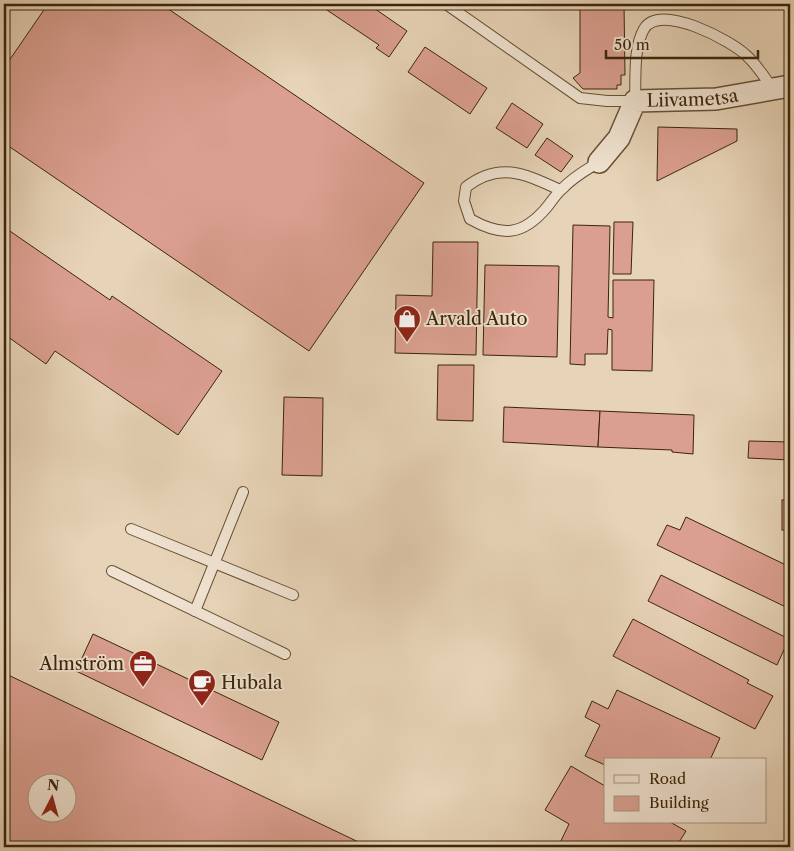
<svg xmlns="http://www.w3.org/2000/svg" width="794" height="851" font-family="'Libre Caslon Text',serif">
	<rect width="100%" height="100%" fill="#e7d3b7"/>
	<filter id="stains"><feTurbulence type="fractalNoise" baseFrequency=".004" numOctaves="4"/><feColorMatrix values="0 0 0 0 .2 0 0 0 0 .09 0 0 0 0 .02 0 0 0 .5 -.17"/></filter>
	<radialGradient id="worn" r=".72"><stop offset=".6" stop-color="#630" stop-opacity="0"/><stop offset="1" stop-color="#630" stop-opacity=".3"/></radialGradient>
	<!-- building -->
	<g fill="#db9f90" stroke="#3b2509" fill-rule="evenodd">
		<polygon points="48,4 161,4 424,183 309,351 4,143 4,68"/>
		<polygon points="318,4 368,4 407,31 389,57 376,48 379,45"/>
		<polygon points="580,4 624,4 625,75 621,75 621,85 617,85 617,89 583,89 573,78 580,73"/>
		<polygon points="425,47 487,88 470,114 408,72"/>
		<polygon points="512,103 543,124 527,148 496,128"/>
		<polygon points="658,127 737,129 737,141 657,181"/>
		<polygon points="547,138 573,156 561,172 535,155"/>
		<polygon points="614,222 633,222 631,274 613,274"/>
		<polygon points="573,225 610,226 608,317 613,318 613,280 654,280 652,371 612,370 612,330 608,329 607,354 585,354 585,365 570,364"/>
		<polygon points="4,227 110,300 112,296 222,371 178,435 55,351 46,364 4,334"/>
		<polygon points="433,242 478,242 476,355 395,353 396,295 432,296"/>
		<polygon points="485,265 559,266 557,357 483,355"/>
		<polygon points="438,365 474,365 473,421 437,420"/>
		<polygon points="284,397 323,398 322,476 282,475"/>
		<polygon points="504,407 600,411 598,447 503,442"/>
		<polygon points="600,411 694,415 693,454 672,452 672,450 598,447"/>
		<polygon points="749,441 790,442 790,460 748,458"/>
		<rect x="782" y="500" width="8" height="30"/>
		<polygon points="686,517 786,565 790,561 790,609 657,545 667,525 680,530"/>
		<polygon points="661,575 789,639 777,665 648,601"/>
		<polygon points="633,619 749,680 747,683 773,696 755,729 613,656"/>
		<polygon points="93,634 279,722 262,760 76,671"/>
		<path d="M 4,673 L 369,847 L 4,847 ZM 38,784 L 68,784 L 68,814 L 38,814 Z"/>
		<polygon points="617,690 720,738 710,760 605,760 605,765 585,756 600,725 585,717 592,701 608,709"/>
		<polygon points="571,766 605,786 605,822 670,822 686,831 676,847 558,847 569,824 545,810"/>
	</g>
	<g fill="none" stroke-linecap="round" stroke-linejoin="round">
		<defs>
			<g id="lane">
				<path d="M 446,4 L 580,98 L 607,101 L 635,101 C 636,79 633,48 644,29 C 660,2 732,41 747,56 C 757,65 765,78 773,89"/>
				<path d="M 560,190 C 525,174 500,161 466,187 L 464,201 L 470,219 C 502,237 523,236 547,207 C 552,201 556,194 562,189 C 573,177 586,170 599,162"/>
				<polyline points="131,529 293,595"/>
				<polyline points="112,571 285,654"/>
				<polyline points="195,611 243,492"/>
			</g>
			<g id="street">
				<path id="s1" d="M 599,162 L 619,138 L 635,101 L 716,99 L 790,86"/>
			</g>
		</defs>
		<!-- lane casing -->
		<use href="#lane" stroke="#665034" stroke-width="12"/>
		<!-- street casing -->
		<use href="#street" stroke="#665034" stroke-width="24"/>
		<!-- lane -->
		<use href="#lane" stroke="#efe2d0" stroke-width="10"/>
		<!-- street -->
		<use href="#street" stroke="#efe2d0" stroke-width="21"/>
	</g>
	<!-- icons -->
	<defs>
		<symbol id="shop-pin" viewBox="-11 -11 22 30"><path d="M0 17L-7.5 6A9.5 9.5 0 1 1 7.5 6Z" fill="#8f2418" stroke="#efe2d0"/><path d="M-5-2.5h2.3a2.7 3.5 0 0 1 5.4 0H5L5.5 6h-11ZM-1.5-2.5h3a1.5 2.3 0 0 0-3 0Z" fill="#fff"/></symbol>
		<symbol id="office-pin" viewBox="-11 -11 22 30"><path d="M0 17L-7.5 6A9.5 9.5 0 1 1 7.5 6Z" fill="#8f2418" stroke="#efe2d0"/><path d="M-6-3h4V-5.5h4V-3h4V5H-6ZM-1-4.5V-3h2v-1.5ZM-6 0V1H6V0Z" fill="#fff"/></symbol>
		<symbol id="cafe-pin" viewBox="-11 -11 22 30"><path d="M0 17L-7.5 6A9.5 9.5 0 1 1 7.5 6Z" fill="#8f2418" stroke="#efe2d0"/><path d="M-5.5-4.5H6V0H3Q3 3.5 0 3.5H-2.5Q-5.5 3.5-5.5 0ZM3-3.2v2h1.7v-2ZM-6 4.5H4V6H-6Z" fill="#fff"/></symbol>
	</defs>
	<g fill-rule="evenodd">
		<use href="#shop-pin" x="391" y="303" width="32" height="43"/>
		<use href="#office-pin" x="127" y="648" width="32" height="43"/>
		<use href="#cafe-pin" x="186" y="667" width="32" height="43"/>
	</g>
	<g text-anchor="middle" stroke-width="4" stroke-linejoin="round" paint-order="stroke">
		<!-- street labels -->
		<g font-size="18" fill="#3b2509" stroke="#efe2d0">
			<text dy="6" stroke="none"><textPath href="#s1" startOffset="129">Liivametsa</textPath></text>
		</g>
		<!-- poi labels -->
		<g font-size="18" fill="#3b2509" stroke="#efe2d0" text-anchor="start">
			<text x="426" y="325">Arvald Auto</text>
			<text x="124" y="670" text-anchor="end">Almström</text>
			<text x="221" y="689">Hubala</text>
		</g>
	</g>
	<!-- margin -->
	<rect width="794" height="851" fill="none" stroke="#e7d3b7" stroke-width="20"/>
	<rect x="5" y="5" width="784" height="841" fill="none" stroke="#3b2509" stroke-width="2.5"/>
	<rect x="10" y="10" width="774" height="831" fill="none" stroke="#3b2509"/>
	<!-- legend -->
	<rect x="604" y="758" width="162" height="65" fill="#efe2d0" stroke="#a79680"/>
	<rect x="614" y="775" width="25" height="8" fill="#efe2d0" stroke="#a79680"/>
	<text x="649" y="784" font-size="15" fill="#3b2509">Road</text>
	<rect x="614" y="796" width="25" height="15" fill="#db9f90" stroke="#a79680"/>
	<text x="649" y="808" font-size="15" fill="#3b2509">Building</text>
	<!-- north arrow -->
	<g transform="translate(52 798) rotate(6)"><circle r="24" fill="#efe2d0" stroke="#a79680"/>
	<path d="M0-4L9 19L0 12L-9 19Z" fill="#8f2418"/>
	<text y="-8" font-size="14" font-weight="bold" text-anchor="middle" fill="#3b2509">N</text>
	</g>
	<!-- scale -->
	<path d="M606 50v8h152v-8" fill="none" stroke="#3b2509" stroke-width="2.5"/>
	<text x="614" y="50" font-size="15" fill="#3b2509" stroke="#efe2d0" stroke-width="4" paint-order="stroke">50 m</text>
	<rect width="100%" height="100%" filter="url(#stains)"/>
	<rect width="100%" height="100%" fill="url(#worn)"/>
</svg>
